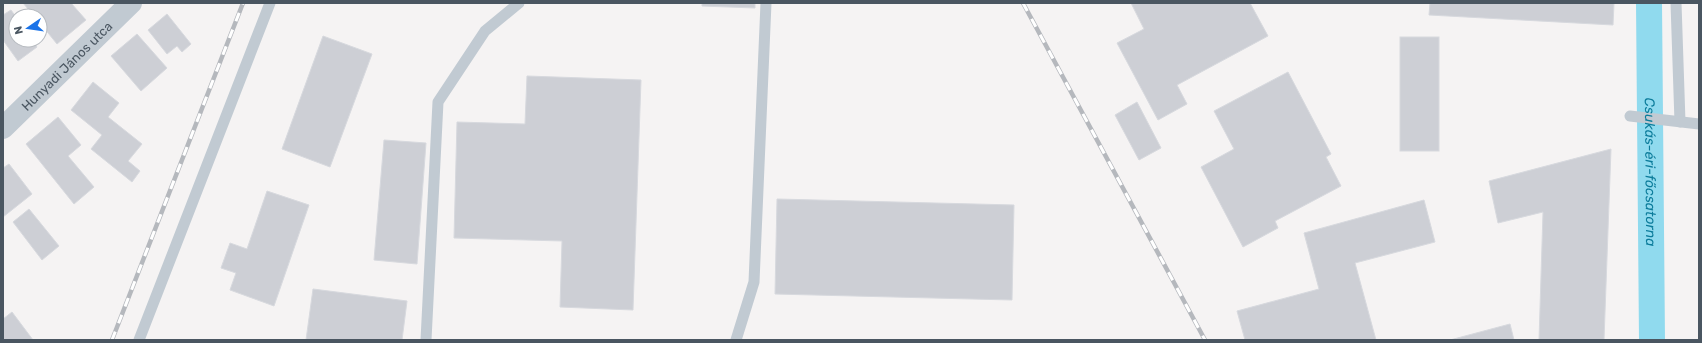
<svg xmlns="http://www.w3.org/2000/svg" width="1702" height="343" font-family="Rubik,sans-serif">
	<rect width="100%" height="100%" fill="#f5f3f3"/>
	<g fill="none" stroke-linecap="round" stroke-linejoin="round">
		<!-- canal -->
		<path stroke="#90daee" stroke-width="26" id="s1" d="M 1649,3 L 1652,340"/>
	</g>
	<!-- building -->
	<g fill="#cdcfd5" stroke="#d7d9de">
		<polygon points="23,3 71,3 86,20 57,44 40,23 40,16 34,16"/>
		<polygon points="702,3 755,3 755,8 702,6"/>
		<polygon points="1131,3 1250,3 1268,36 1177,85 1187,104 1158,120 1117,43 1144,29"/>
		<polygon points="1430,3 1614,3 1613,25 1429,15"/>
		<polygon points="11,10 16,17 16,40 32,40 37,47 18,61 3,40 3,15"/>
		<polygon points="167,14 191,44 182,52 177,46 167,54 148,30"/>
		<polygon points="137,34 167,68 141,91 111,56"/>
		<polygon points="323,36 372,54 330,167 282,149"/>
		<rect x="1400" y="37" width="39" height="114"/>
		<polygon points="1288,72 1331,154 1326,157 1341,186 1275,221 1278,228 1243,247 1201,167 1234,149 1214,111"/>
		<polygon points="527,76 641,80 633,310 560,307 562,241 454,238 457,122 525,124"/>
		<polygon points="93,82 119,103 108,117 142,144 128,161 140,171 132,182 91,149 102,135 71,110"/>
		<polygon points="1137,102 1161,148 1139,160 1115,115"/>
		<polygon points="58,117 81,145 68,156 94,187 74,204 26,144"/>
		<polygon points="384,140 426,143 417,264 374,260"/>
		<polygon points="1611,149 1604,340 1539,340 1543,212 1498,223 1489,181"/>
		<polygon points="9,164 32,194 3,217 3,168"/>
		<polygon points="267,191 309,205 274,306 230,290 236,273 221,268 230,243 247,249"/>
		<polygon points="777,199 1014,205 1012,300 775,294"/>
		<polygon points="1424,200 1435,242 1355,263 1376,340 1245,340 1237,311 1319,289 1304,233"/>
		<polygon points="29,209 59,246 42,260 13,222"/>
		<polygon points="313,289 407,301 402,340 306,340"/>
		<polygon points="12,312 33,340 3,340 3,319"/>
		<polygon points="1510,324 1514,340 1450,340"/>
	</g>
	<g fill="none" stroke-linecap="round" stroke-linejoin="round">
		<!-- lane -->
		<g stroke="#c1cad2" stroke-width="11">
			<polyline points="1676,3 1680,122"/>
			<polyline points="1630,116 1699,124"/>
			<polyline points="139,340 270,3"/>
			<polyline points="426,340 438,102 485,31 519,3"/>
			<polyline points="736,340 754,282 766,3"/>
		</g>
		<!-- street -->
		<path stroke="#c1cad2" stroke-width="22" id="s2" d="M 3,128 L 131,3"/>
		<defs>
			<g id="rail">
				<polyline points="1023,3 1205,340"/>
				<polyline points="112,340 243,3"/>
			</g>
		</defs>
		<!-- rail casing -->
		<use href="#rail" stroke="#b5b8bd" stroke-width="4.5"/>
		<!-- rail -->
		<use href="#rail" stroke="#fff" stroke-width="3" stroke-dasharray="9" stroke-linecap="butt"/>
	</g>
	<g text-anchor="middle" stroke-width="3.5" stroke-linejoin="round" paint-order="stroke">
		<!-- street labels -->
		<g font-size="13" fill="#4a5661" stroke="#fff">
			<text dy="5" stroke="none"><textPath href="#s2" startOffset="89">Hunyadi János utca</textPath></text>
		</g>
		<!-- water labels -->
		<g font-size="14" font-style="italic" fill="#0c7c9b" stroke="#fff">
			<text dy="5" stroke="none"><textPath href="#s1" startOffset="169">Csukás-éri-főcsatorna</textPath></text>
		</g>
	</g>
	<!-- border -->
	<rect width="1702" height="343" fill="none" stroke="#4a5661" stroke-width="8"/>
	<!-- north arrow -->
	<g transform="translate(28 28) rotate(257)"><circle r="19" fill="#ffffff" stroke="#b7bbc0"/>
	<path d="M0-3L7 15L0 10L-7 15Z" fill="#1a73e8"/>
	<text y="-6" font-size="11" font-weight="bold" text-anchor="middle" fill="#4a5661">N</text>
	</g>
</svg>
